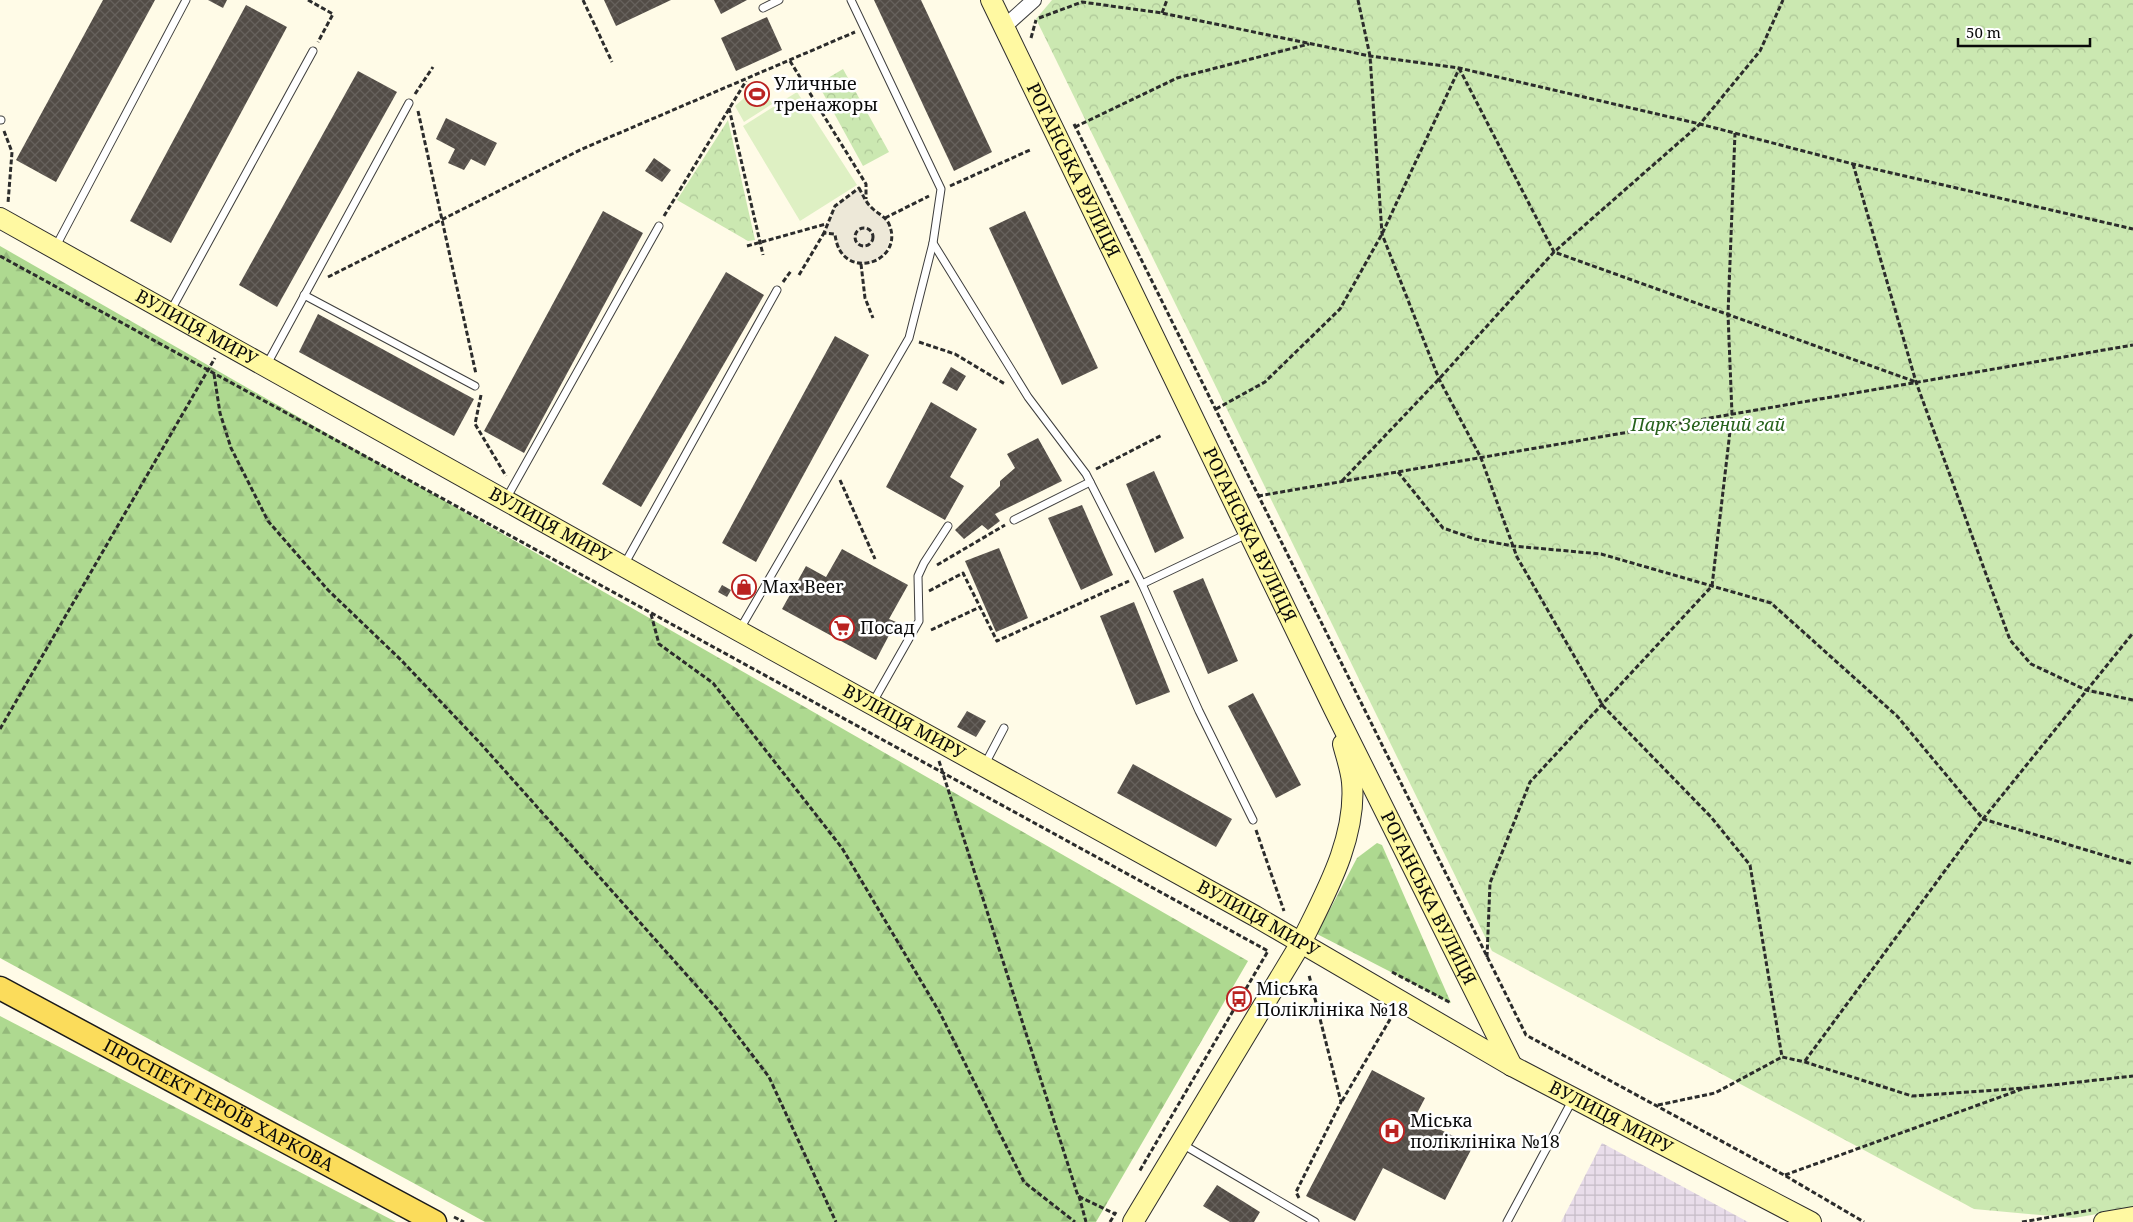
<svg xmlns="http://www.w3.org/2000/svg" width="2133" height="1222" font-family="'Noto Serif',serif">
	<defs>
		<pattern id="industrial-grid" width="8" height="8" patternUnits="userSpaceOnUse" patternTransform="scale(1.25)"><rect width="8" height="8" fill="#e9ddea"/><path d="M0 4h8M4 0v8" fill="none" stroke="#c6bcc7"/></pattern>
		<pattern id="forest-firs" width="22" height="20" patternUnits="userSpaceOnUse" patternTransform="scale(1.25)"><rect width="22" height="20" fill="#aed990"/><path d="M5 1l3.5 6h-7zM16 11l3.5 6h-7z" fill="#94b97b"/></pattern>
		<pattern id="park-crowns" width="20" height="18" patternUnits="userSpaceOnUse" patternTransform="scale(1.25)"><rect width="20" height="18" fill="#cbe8b1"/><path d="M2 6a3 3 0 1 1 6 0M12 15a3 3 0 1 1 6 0" fill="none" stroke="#adc697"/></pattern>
		<pattern id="building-cross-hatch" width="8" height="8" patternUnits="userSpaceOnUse" patternTransform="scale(1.25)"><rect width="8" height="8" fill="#524c46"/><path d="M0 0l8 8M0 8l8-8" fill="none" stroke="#66615c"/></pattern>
	</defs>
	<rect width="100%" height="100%" fill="#fffbe7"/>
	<!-- industrial -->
	<polygon fill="url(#industrial-grid)" points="1602,1143 1748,1222 1561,1222"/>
	<!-- forest -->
	<g fill="url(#forest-firs)">
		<polygon points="0,246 1248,961 1096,1222 485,1222 0,958"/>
		<polygon points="1377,843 1382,845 1451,1003 1317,934 1357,858"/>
		<polygon points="0,1016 396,1222 0,1222"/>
	</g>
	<!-- park -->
	<g fill="url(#park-crowns)">
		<polygon points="1052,0 2133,0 2133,1208 2074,1218 1974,1209 1492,951 1036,19"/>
		<polygon points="843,69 889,152 863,166 818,84"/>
		<polygon points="728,120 755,240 748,241 677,200"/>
	</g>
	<!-- pitch -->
	<g fill="#def0c3">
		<polygon points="760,84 772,104 744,122 735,106"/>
		<polygon points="797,92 857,185 800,221 743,126"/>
	</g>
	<!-- plaza -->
	<polygon fill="#ede8d8" points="859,188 871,207 887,222 891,238 884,254 872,263 865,264 845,257 838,248 835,234 824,233 835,206"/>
	<!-- building -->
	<g fill="url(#building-cross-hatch)">
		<polygon points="103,0 155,0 56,182 16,160"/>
		<polygon points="208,0 227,0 223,8"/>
		<polygon points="604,0 671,0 616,26"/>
		<polygon points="714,0 747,0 721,14"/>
		<polygon points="874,0 921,0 992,152 954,171"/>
		<polygon points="246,5 287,27 171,243 130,221"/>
		<polygon points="767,17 782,50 736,71 721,38"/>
		<polygon points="358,71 397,92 277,307 239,285"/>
		<polygon points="446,118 497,143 485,166 471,159 464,170 448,163 455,149 436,139"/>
		<polygon points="654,158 671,170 662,182 645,171"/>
		<polygon points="603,211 643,233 524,453 484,431"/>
		<polygon points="1025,211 1098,368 1062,385 989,228"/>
		<polygon points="726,272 764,295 641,507 602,484"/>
		<polygon points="318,314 474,399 454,436 299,352"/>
		<polygon points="835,336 869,355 756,562 722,543"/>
		<polygon points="951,367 966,376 957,391 942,383"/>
		<polygon points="931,402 977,429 950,477 964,486 945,520 886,487"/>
		<polygon points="1038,438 1062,481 995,514 1000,521 988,530 982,525 964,539 955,530 1000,486 1000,481 1015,468 1007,454"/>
		<polygon points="1154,471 1184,538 1155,553 1126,484"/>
		<polygon points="1082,505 1113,575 1081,590 1048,518"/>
		<polygon points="999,548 1028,618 996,632 965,561"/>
		<polygon points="842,549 908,585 889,619 896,622 876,660 782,609 806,566 826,577"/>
		<polygon points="1203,578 1238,661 1208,674 1173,591"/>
		<polygon points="742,579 752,585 746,595 736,589"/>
		<polygon points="722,585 731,590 727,597 718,592"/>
		<polygon points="1134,602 1170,692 1136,705 1100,616"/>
		<polygon points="1253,693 1301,785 1276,798 1228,706"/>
		<polygon points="967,711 986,721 976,737 957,727"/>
		<polygon points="1133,764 1232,819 1216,847 1117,793"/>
		<polygon points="1372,1070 1425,1098 1415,1117 1473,1146 1445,1200 1383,1168 1355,1221 1306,1196"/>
		<polygon points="1217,1185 1260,1212 1254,1222 1230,1222 1203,1206"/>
	</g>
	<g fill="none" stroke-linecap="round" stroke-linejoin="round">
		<defs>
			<g id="lane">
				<polyline points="851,0 941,189 933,243 1028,397 1086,474 1142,584 1199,711 1253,820"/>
				<polyline points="763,8 779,0"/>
				<polyline points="0,120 1,120"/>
				<polyline points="55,248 186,0"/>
				<polyline points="304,295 475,386"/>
				<polyline points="170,312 313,51"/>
				<polyline points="266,366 409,103"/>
				<polyline points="506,499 659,226"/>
				<polyline points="1014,520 1090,482"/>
				<polyline points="624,565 777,290"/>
				<polyline points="1142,584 1247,534"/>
				<polyline points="740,629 909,338 933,243"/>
				<polyline points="873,702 919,621 918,576 924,563 948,526"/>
				<polyline points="984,766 1004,728"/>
				<polyline points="1182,1144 1315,1222"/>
				<polyline points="1507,1222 1573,1099"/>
			</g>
			<polyline id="street" points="1004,27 1034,0"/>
			<g id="secondary">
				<path id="s1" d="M 991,0 L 1334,709 L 1512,1066"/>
				<path id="s2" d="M 0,218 L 739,631 L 1255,916 L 1512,1066 L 1811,1222"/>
				<path d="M 1133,1222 L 1301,943 C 1325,894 1357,838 1352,782 C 1351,770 1346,756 1343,744"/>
				<polyline points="2104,1222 2133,1217"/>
			</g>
			<g id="primary">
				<path id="s3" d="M 0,988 L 435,1222"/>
			</g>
		</defs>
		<!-- lane casing -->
		<use href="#lane" stroke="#3d3d3d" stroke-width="9"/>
		<!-- street casing -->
		<use href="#street" stroke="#3d3d3d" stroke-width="16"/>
		<!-- secondary casing -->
		<use href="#secondary" stroke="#2c2c2c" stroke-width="22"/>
		<!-- primary casing -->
		<use href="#primary" stroke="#1b1b1b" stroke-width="25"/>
		<!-- path -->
		<g stroke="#2c2c2c" stroke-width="3" stroke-dasharray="5 2.5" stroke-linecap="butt">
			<polyline points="308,0 333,14 318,42"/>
			<polyline points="583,0 612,62"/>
			<polyline points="1358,0 1370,56 1382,234 1439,379 1481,458 1517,557 1603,706 1711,817 1750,865 1782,1057 1805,1062 1912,1096 2025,1088"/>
			<polyline points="1162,13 1167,0"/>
			<polyline points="1039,18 1082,2 1162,13 1370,56 1459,68 1700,124 1853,164 2133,229"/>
			<polyline points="1031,38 1036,20"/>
			<polyline points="790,61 866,184 866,199"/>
			<polyline points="1459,68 1554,252 1916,382"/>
			<polyline points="415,94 433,67"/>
			<polyline points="729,108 763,255"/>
			<polyline points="418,111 476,374"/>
			<polyline points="1074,124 1526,1035 1784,1175 1864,1222"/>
			<polyline points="1075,127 1177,78 1309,44"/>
			<polyline points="4,131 12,152 8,203"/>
			<polyline points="1853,164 1916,382 2010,640 2031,664 2086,690 2133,700"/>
			<polyline points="950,186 1030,150"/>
			<path d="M 859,188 C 863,195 866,203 872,208 C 878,214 885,216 889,224 C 906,263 840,284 835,234 L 824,233 L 835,206 Z"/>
			<polyline points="664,216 746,81"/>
			<polyline points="885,218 929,196"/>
			<circle cx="864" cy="237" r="9"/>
			<polyline points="747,246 826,224"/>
			<polyline points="0,256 1268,951 1139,1172"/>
			<polyline points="861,264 865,298 873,318"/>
			<polyline points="799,275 824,233"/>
			<polyline points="328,277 582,149 855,32"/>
			<polyline points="783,282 791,271"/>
			<polyline points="919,342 955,354 1005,384"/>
			<polyline points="214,374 220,413 231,448 268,521 328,590 401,660 481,744 718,1010 769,1077 836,1222"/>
			<polyline points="481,395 475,424 506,476"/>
			<polyline points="1216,409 1265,382 1340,309 1382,234 1459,69"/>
			<polyline points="1096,469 1162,435"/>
			<polyline points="1398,472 1443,528 1475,539 1513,546 1601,554 1771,603 1897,716 1983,819 2133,864"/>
			<polyline points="840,480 875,559"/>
			<polyline points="1342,481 1439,379 1554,252 1700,124 1760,51 1783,0"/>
			<polyline points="1258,496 2133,345"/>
			<polyline points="937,565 1005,525"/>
			<polyline points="929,591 963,573 997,641 1129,581"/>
			<polyline points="651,614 659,644 713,683 842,848 940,1013 1024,1182 1075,1222"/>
			<polyline points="931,630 980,607"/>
			<polyline points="0,729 215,358"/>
			<polyline points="939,761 1078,1196 1115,1214"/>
			<polyline points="1256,830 1284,911"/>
			<polyline points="1487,957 1490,883 1530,782 1712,586 1732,414 1728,314 1735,133"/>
			<polyline points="1392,972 1451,1003"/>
			<polyline points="1805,1061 1983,819 2133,633"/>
			<polyline points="1342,1101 1392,1016"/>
			<polyline points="1658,1105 1715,1093 1782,1057"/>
			<polyline points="1785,1175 2025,1088 2133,1076"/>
			<polyline points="1079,1196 1086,1222"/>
			<polyline points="1299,1198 1296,1192 1341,1102 1309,975"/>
			<polyline points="454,1217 464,1222"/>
			<polyline points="1110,1222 1116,1212"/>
			<polyline points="2022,1222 2091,1210"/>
		</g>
		<!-- lane -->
		<use href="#lane" stroke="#fff" stroke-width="7"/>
		<!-- street -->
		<use href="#street" stroke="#fff" stroke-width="14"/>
		<!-- secondary -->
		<use href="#secondary" stroke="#fff9a2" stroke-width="20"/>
		<!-- primary -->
		<use href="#primary" stroke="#fbdc5b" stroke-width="22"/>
	</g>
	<!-- icons -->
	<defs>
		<symbol id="stadium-ring" viewBox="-11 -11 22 22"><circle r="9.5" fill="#fff" stroke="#ba2221" stroke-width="1.5"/><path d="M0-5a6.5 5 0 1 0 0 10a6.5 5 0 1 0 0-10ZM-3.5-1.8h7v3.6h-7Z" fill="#ba2221"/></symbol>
		<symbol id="shop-ring" viewBox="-11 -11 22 22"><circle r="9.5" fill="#fff" stroke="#ba2221" stroke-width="1.5"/><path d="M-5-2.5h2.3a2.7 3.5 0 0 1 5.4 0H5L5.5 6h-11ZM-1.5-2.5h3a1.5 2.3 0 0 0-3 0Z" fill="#ba2221"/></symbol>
		<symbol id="supermarket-ring" viewBox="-11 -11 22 22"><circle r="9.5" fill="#fff" stroke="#ba2221" stroke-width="1.5"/><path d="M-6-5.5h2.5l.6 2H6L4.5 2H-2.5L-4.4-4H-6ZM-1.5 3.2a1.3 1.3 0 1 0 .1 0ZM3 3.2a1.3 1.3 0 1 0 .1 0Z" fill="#ba2221"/></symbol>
		<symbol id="bus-ring" viewBox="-11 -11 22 22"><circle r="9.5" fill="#fff" stroke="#ba2221" stroke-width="1.5"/><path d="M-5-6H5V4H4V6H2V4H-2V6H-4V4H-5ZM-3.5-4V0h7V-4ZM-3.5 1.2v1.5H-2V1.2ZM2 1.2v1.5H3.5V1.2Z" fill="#ba2221"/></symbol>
		<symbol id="hospital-ring" viewBox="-11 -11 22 22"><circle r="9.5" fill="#fff" stroke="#ba2221" stroke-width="1.5"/><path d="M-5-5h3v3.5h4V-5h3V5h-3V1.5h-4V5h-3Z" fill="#ba2221"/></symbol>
	</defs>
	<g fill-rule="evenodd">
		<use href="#stadium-ring" x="743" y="80" width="28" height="28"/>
		<use href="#shop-ring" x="730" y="573" width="28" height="28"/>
		<use href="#supermarket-ring" x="828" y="614" width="28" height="28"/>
		<use href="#bus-ring" x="1225" y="985" width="28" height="28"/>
		<use href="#hospital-ring" x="1378" y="1117" width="28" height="28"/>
	</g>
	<g text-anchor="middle" stroke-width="5" stroke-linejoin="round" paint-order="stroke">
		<!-- poi labels -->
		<g font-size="18" fill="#0a0a0a" stroke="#fff" text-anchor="start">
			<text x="774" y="90">Уличные<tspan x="774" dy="21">тренажоры</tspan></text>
			<text x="762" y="593">Max Beer</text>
			<text x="860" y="634">Посад</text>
			<text x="1256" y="995">Міська<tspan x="1256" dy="21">Поліклініка №18</tspan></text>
			<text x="1410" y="1127">Міська<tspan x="1410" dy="21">поліклініка №18</tspan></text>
		</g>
		<!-- street labels -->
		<g font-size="18" fill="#0a0a0a" stroke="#fff">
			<text dy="6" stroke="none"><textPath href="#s1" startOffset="189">РОГАНСЬКА ВУЛИЦЯ</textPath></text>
			<text dy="6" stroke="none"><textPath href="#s2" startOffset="225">ВУЛИЦЯ МИРУ</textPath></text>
			<text dy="6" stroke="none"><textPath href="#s2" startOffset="630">ВУЛИЦЯ МИРУ</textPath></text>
			<text dy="6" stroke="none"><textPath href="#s1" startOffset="594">РОГАНСЬКА ВУЛИЦЯ</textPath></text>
			<text dy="6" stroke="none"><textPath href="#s2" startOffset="1035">ВУЛИЦЯ МИРУ</textPath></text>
			<text dy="6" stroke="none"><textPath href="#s1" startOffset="999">РОГАНСЬКА ВУЛИЦЯ</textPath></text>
			<text dy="6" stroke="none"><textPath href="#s2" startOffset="1440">ВУЛИЦЯ МИРУ</textPath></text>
			<text dy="6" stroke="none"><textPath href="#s3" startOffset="248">ПРОСПЕКТ ГЕРОЇВ ХАРКОВА</textPath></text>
			<text dy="6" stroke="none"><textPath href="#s2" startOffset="1845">ВУЛИЦЯ МИРУ</textPath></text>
		</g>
		<!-- park labels -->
		<g font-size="18" font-style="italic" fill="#26611b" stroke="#fff">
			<text x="1708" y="431">Парк Зелений гай</text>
		</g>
	</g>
	<!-- scale -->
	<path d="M1958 38v8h132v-8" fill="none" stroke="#0a0a0a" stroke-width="2.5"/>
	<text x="1966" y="38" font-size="15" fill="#0a0a0a" stroke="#ffffff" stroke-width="4" paint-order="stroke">50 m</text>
</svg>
